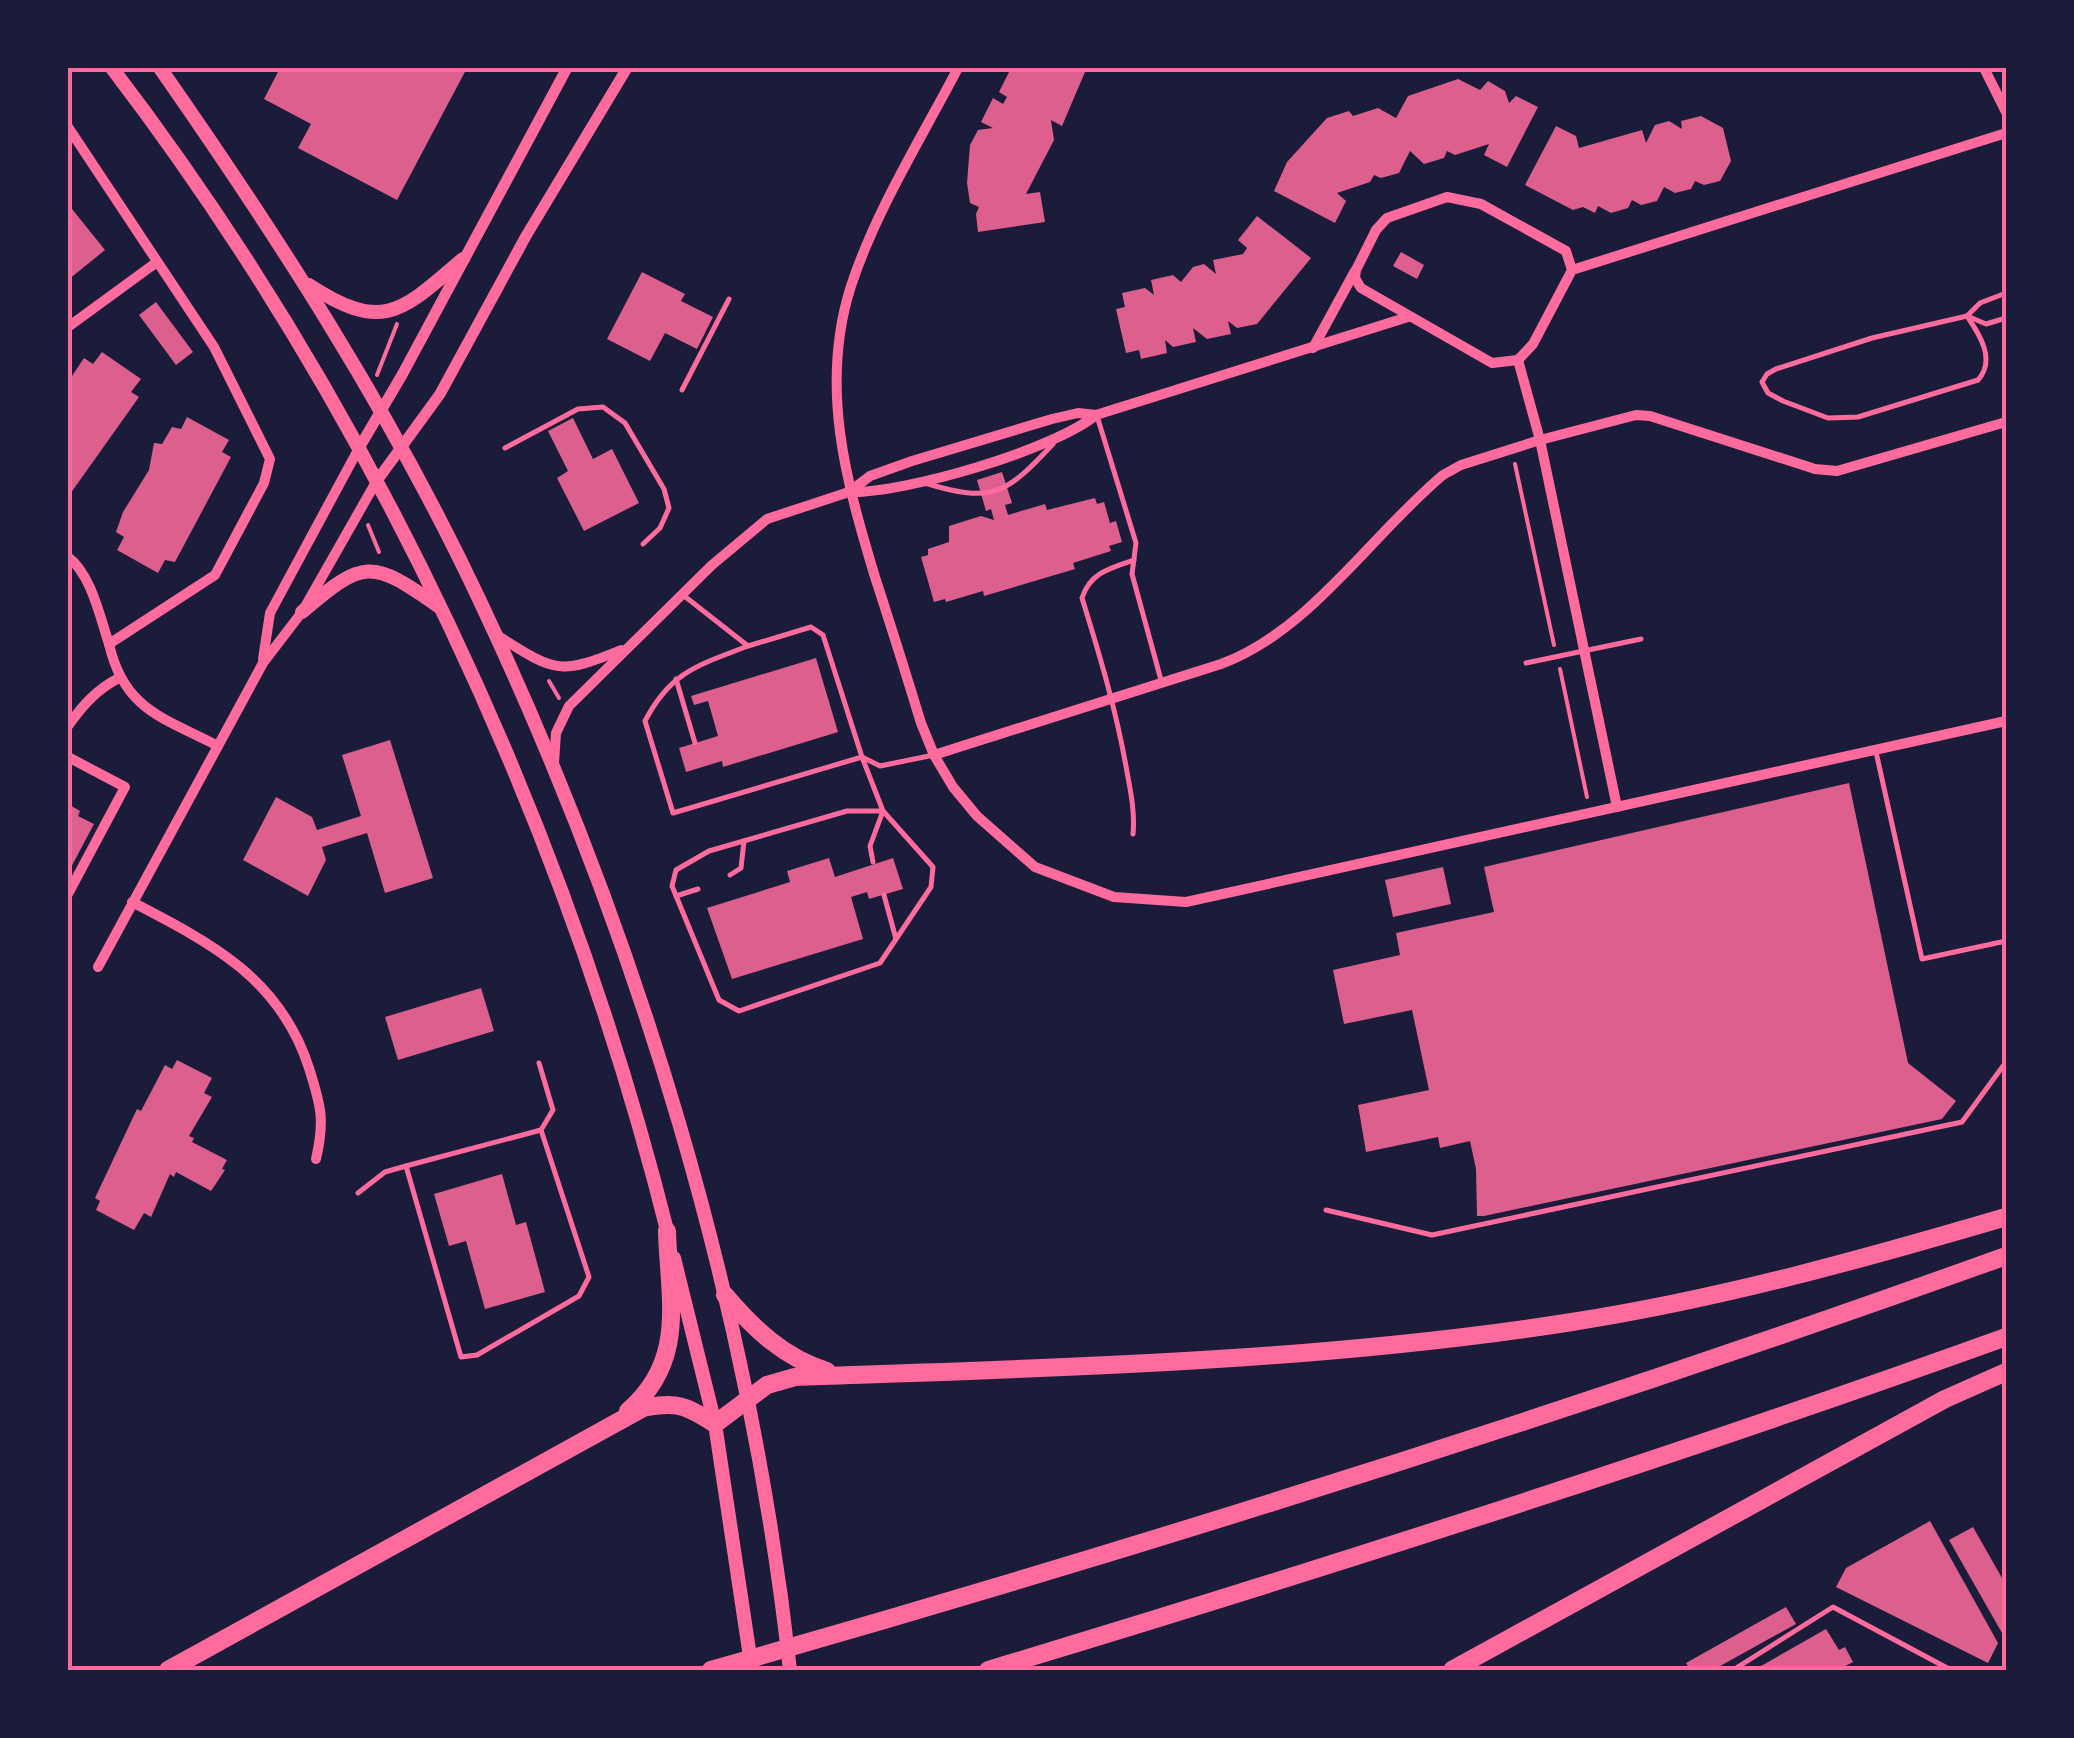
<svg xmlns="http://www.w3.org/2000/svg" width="2074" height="1738" font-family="'Public Sans',sans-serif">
	<rect width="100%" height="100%" fill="#1b1b3a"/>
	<!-- building -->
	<g fill="#dd5f8e">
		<polygon points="280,68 467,68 397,200 298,148 311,124 264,99"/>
		<polygon points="1011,68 1077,68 1085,72 1062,126 1051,120 1054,140 1026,194 1040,192 1045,222 978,232 976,214 979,207 970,203 967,183 970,145 978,130 993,128 981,122 993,98 1003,104 1007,97 999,92"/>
		<polygon points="1458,79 1480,90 1488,81 1505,91 1509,103 1516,96 1538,107 1507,167 1484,155 1489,144 1455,155 1447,151 1444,158 1424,164 1410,151 1399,173 1381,178 1374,175 1370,182 1337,193 1346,201 1335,223 1274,191 1287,162 1327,118 1349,111 1353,116 1378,108 1396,118 1408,96"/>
		<polygon points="1701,116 1723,128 1731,161 1720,181 1704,185 1695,181 1691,189 1675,193 1664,187 1657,201 1641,205 1632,200 1628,208 1611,213 1598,206 1595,213 1583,207 1573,210 1525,185 1556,126 1576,136 1579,148 1642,130 1646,143 1655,125 1669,121 1682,129 1681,121"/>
		<polygon points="68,204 105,250 68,280"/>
		<polygon points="1257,216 1311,258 1257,324 1237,328 1228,321 1231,334 1207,339 1193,328 1196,342 1173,347 1165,340 1167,353 1141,359 1139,350 1126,353 1116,309 1125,307 1122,293 1145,288 1154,295 1151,280 1173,275 1181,282 1193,267 1204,264 1216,274 1213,260 1243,254 1247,248 1238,240"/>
		<polygon points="1401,252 1424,265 1417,279 1393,266"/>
		<polygon points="642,272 685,294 681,301 713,317 697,349 665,333 650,361 607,339"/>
		<polygon points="156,302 193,352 176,365 139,315"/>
		<polygon points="102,352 141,379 131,392 139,397 68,497 68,382 84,358 93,364"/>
		<polygon points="187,417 229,440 222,452 231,457 175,562 165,560 158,573 117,550 124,537 116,532 123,512 149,470 154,443 162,444 172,427 181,429"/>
		<polygon points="573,418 593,459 612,449 639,503 584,531 557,478 568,471 548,431"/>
		<polygon points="1002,472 1012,503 1005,505 1008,515 1045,504 1047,510 1095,498 1097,504 1104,502 1110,523 1116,521 1122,542 1109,546 1111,551 1073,563 1075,569 984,596 983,591 946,602 945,599 934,602 921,557 928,555 928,549 949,542 949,526 981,516 994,520 991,509 986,511 977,480"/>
		<polygon points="816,658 838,732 723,767 722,761 686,772 679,748 718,736 708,701 694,705 691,696"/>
		<polygon points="390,740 433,878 385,893 367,833 322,847 326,860 308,896 243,860 276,797 312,817 317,830 361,816 342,755"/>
		<polygon points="1849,783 1908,1063 1956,1101 1942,1119 1484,1216 1477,1216 1476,1169 1470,1141 1440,1148 1438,1137 1366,1152 1358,1105 1429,1090 1412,1010 1344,1024 1333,970 1400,955 1396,933 1494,912 1484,867"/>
		<polygon points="68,804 80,811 78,816 94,824 68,873"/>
		<polygon points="829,858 835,877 893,858 903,889 869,899 867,892 851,897 863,939 732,979 707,908 790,882 787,871"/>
		<polygon points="1443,867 1451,904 1393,917 1385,880"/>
		<polygon points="481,988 494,1031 398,1060 385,1017"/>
		<polygon points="177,1060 212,1078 204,1093 212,1097 189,1136 194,1138 192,1142 227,1160 222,1169 225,1170 211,1191 176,1172 174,1177 170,1174 151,1217 144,1213 134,1230 96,1210 100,1201 95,1198 137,1109 141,1111 165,1065 172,1069"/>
		<polygon points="502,1174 516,1225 526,1222 545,1292 485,1309 466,1241 449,1246 434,1194"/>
		<polygon points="1930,1521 1998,1643 1988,1663 1836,1587 1846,1568"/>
		<polygon points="1973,1527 2006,1585 2006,1640 1949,1540"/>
		<polygon points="1786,1607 1796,1624 1713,1670 1690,1670 1686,1663"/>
		<polygon points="1826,1629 1839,1650 1845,1647 1853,1662 1838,1670 1754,1670"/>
	</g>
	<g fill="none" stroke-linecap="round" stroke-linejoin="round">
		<!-- path -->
		<g stroke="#ff6b9d" stroke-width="4">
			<polyline points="377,375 397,324"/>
			<polyline points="1515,464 1554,645"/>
			<polyline points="368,525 379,552"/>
			<polyline points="1560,669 1587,797"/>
			<polyline points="549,681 559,698"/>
		</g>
		<!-- service -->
		<g stroke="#ff6b9d" stroke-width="5">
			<polyline points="2006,293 1980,303 1967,316 1986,324 2006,318"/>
			<path d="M 1967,316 C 1980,335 1996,360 1978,380 L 1858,417 L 1828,418 L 1783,401 L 1768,393 L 1762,382 L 1767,374 L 1776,369 L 1872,338 Z"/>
			<polyline points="682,390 729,299"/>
			<polyline points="1097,416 1136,543 1132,574 1161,680"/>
			<polyline points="505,448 578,409 603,407 625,423 664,489 669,508 660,528 643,544"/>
			<path d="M 925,483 C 993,504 1006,494 1053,444"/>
			<polyline points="683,595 748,646 811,627 823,635 862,757 880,766 934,755"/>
			<path d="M 748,646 C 699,665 671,671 645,721 L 673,813 L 862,757 L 883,811 L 933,867 L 931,887 L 880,963 L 739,1011 L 719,1000 L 672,886 L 676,870 L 709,851 L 847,811 L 883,811 L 870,846 L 873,862"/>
			<polyline points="1526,663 1641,639"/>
			<polyline points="676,679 695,743"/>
			<polyline points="1876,752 1922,959 2006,941"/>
			<path d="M 1133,834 C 1135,813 1131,793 1127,772 C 1117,713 1100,656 1082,598 C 1090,573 1110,568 1134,560"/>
			<polyline points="730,875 741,868 744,841"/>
			<polyline points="884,895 896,939"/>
			<polyline points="676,896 698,889"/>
			<polyline points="406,1166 541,1130"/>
			<polyline points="358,1193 385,1172 406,1166 461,1357 477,1355 579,1296 589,1277 541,1130 553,1110 539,1063"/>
			<polyline points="1326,1210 1432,1235 1962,1122 2006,1062"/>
			<polyline points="1733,1670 1833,1607 1951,1670"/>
		</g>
		<!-- minor -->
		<g stroke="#ff6b9d" stroke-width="10">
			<path d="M 958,68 C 921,139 876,210 851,286 C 819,386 846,481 875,577 C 891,626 906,674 921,723 L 934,755 L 953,787 L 977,816 L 1035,867 L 1114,897 L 1186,902 L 2006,721"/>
			<polyline points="1984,68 2006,112"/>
			<path d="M 68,127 L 214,347 L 270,459 L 264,483 L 215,575 L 109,644 C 100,617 91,574 68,557"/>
			<polygon points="1447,197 1481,204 1566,251 1572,270 1533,344 1518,360 1492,363 1361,288 1355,278 1356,270 1376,230 1387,218"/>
			<polyline points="1572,270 2006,133"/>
			<polyline points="68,327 157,262"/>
			<polyline points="1313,348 1355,271"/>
			<polyline points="1518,360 1540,440 1617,807"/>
			<path d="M 850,492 C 906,493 1053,450 1096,415 L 1408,317"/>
			<path d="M 495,634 C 553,670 556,677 621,650"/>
			<path d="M 109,644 C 124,710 164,718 218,746"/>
			<polyline points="263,659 270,613 359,448"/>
			<path d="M 68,726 C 82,706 97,689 119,678"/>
			<path d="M 934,755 L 1221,664 C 1309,632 1371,535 1443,475 L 1461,465 L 1540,440 L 1636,415 L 1650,416 L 1815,469 L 1837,471 L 2006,422"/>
			<polyline points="68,757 125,787 68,894"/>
			<polyline points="554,763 556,733 569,706 712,565 767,519 849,492 870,476 912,461 1052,419 1078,413 1096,415"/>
			<path d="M 132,902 C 211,943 280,978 309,1068 C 321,1106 325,1120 316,1159"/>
			<polyline points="98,967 263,663 302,612 376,482"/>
		</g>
		<!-- tertiary -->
		<g stroke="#ff6b9d" stroke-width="11">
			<polyline points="359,448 402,375 567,68"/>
			<polyline points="376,482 440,394 526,236 627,68"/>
		</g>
		<!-- secondary -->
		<g stroke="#ff6b9d" stroke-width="14">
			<path d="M 112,68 C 371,407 566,824 669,1238"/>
			<path d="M 160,68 C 278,237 391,412 479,599 C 638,936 749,1300 790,1670"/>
			<path d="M 309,285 C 384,334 402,311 463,259"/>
			<path d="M 302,612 C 364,559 371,559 438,606"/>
			<polyline points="674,1258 715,1424 752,1670"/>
		</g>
		<!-- motorway -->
		<g stroke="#ff6b9d" stroke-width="18">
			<path d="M 725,1295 C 753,1328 784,1358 827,1371"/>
			<path d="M 628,1411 C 687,1360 669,1300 667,1231"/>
			<path d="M 168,1670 L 643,1408 C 677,1401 687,1406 715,1424 L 767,1385 L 795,1377 C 1053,1368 1316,1362 1572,1322 C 1720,1299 1863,1259 2006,1217"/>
			<path d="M 711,1670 C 1147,1546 1580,1409 2006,1256"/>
			<path d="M 988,1670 C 1330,1567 1670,1458 2006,1337"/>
			<polyline points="1452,1670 1945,1399 2006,1372"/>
		</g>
	</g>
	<!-- border -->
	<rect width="2074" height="1738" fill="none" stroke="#1b1b3a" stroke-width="140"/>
	<rect x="70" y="70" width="1934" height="1598" fill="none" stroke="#ff6b9d" stroke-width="4"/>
</svg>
